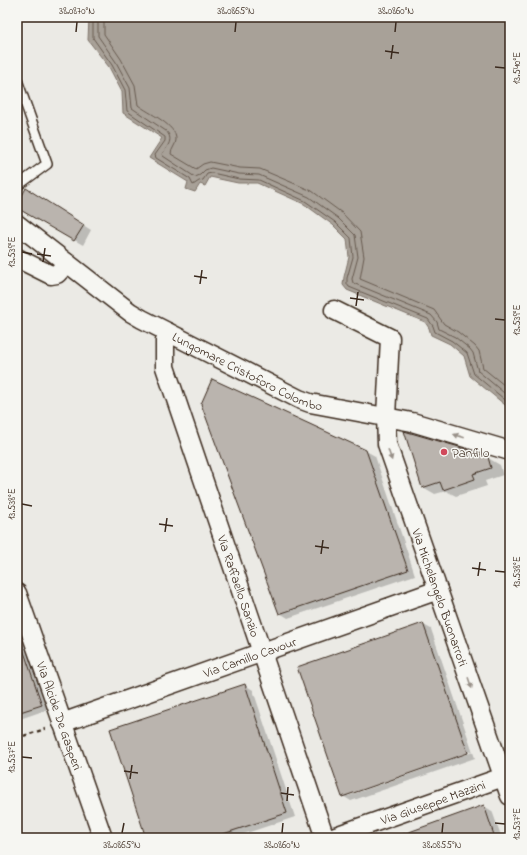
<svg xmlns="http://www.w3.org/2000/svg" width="527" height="855" font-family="'Indie Flower',sans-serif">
	<rect width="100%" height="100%" fill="#ebeae5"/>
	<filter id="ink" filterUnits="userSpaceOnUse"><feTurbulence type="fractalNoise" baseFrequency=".025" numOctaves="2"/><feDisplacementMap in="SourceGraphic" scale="8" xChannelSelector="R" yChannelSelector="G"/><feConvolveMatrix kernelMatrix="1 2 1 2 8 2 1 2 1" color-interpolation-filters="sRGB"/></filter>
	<g filter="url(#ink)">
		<!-- water -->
		<polygon fill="#a8a198" stroke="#7c7167" points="89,17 510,17 510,409 470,376 464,356 450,344 431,335 429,328 425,322 347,290 343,285 344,277 349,257 347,239 333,225 304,204 257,183 238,183 210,177 205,186 200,184 195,192 186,189 188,182 149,158 162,138 123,113 122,92 109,67 88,40"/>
		<!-- shadow -->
		<g fill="#0003" fill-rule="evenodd">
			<polygon points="34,194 91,230 83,245 17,207"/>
			<polygon points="366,451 375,456 415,575 288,618 280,613"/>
			<polygon points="488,458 500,465 503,475 485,481 487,486 456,496 446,491 435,494 423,487"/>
			<polygon points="17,613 49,709 17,720"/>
			<path d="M 422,624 L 431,629 L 475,758 L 351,801 L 343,796 ZM 472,751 L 473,752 L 348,796 L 348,794 Z"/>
			<polygon points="245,685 253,690 295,817 232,838 147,838"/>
			<polygon points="484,806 492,811 502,838 394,838"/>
		</g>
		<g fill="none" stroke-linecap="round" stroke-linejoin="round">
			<!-- shore -->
			<g stroke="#675a4f" stroke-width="1">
				<polyline points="93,17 93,38 112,65 125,90 127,111 165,137 165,141 155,155 156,158 190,179 193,185 199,181 203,180 207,174 212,173 239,179 259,180 305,201 335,222 351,238 353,257 347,278 347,284 349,287 428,319 433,326 435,332 452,341 467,353 474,374 510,404"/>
				<path d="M 98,17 L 98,36 L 116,62 L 130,88 L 132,108 L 166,131 C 174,139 168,146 162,154 L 163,156 L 195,177 L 200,175 L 205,170 L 211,168 L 239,174 L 259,175 L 309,197 L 338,218 L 355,235 L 358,257 L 352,279 L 353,283 L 431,315 L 437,322 L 439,329 L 455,337 L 470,349 L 473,353 L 478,371 L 510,398"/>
				<path d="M 104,17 L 104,34 L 121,59 L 135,85 L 138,105 C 148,113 177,125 176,140 C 176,145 171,149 171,154 L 196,169 L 203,164 L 210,162 L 240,168 L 260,169 L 312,191 L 342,213 L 360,232 L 364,257 L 360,279 L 434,310 L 444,324 L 458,332 L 475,346 L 479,351 L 483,368 L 510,390"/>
			</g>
		</g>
		<!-- building -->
		<g fill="#bab4ae" stroke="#3b2a1e">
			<polygon points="26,188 84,225 74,241 17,208 17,205"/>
			<polygon points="212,379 366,450 408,570 279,614 201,404"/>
			<polygon points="404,431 456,446 488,457 491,468 473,474 475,479 443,490 440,482 422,488"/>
			<polygon points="423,623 468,753 342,797 297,667"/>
			<polygon points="17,640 20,640 42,705 17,713"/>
			<polygon points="245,684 287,813 211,838 146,838 110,729"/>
			<polygon points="484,805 495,838 398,838 398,836"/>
		</g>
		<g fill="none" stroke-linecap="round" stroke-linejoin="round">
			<defs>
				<polyline id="service" points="17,80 47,164 17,186"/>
				<g id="minor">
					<path id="s1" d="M 17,224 L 130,312 L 142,319 L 299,399 L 310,403 L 412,422 L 510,451"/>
					<polyline points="17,258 51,275 57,274 67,263"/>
					<path id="s2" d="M 334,310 L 390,338 L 386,416 L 387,444 L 510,796"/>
					<path id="s3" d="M 169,333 L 165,341 L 165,367 L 325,838"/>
					<path id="s4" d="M 17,593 L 103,838"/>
					<path id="s5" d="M 62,723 L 438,590"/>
					<path id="s6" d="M 330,838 L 503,777 L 510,769"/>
				</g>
			</defs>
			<!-- service casing -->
			<use href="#service" stroke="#3b2a1e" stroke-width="12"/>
			<!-- minor casing -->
			<use href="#minor" stroke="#3b2a1e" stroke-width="21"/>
			<!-- path -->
			<polyline stroke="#3b2a1e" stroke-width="2.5" stroke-dasharray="4 3" stroke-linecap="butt" points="17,738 45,729"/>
			<!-- service -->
			<use href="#service" stroke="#f6f6f2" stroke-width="9"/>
			<!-- minor -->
			<use href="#minor" stroke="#f6f6f2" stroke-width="18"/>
		</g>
		<!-- one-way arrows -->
		<defs><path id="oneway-solid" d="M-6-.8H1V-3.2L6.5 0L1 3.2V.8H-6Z"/></defs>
		<g fill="#989088">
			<use href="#oneway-solid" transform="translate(459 436) rotate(-163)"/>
			<use href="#oneway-solid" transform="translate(390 455) rotate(71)"/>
			<use href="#oneway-solid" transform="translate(470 683) rotate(71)"/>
		</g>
	</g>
	<!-- ticks -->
	<path fill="none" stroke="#3b2a1e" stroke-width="1.5" d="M 76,32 L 77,22M 235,32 L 236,22M 395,32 L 396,22M 385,51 L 399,53M 391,59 L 393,45M 495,67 L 505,68M 22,252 L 32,254M 37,254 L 51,256M 43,262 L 45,248M 194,276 L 207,278M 200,284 L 202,270M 350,298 L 364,300M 356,306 L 358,292M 495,319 L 505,320M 22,504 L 32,506M 159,524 L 173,526M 165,532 L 167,518M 315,546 L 329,548M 321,554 L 323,540M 472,568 L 486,570M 495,571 L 505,572M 478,576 L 480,562M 22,757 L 32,758M 124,771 L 138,773M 130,779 L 132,765M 281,793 L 294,795M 287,801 L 288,787M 495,823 L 505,824M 122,833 L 124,823M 282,833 L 283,823M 442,833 L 443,823"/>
	<!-- markers -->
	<circle fill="#d1495b" stroke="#f6f6f2" stroke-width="1.5" cx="444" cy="452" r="4"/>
	<g text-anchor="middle" stroke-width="3" stroke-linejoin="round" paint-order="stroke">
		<!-- street labels -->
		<g font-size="13" fill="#3b2a1e" stroke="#f6f6f2">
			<text dy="5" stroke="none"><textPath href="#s1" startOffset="275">Lungomare Cristoforo Colombo</textPath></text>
			<text dy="5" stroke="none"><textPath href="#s3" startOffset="266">Via Raffaello Sanzio</textPath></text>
			<text dy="5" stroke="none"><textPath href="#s2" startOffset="331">Via Michelangelo Buonarroti</textPath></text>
			<text dy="5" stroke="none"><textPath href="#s5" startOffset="199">Via Camillo Cavour</textPath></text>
			<text dy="5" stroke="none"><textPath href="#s4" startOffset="130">Via Alcide De Gasperi</textPath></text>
			<text dy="5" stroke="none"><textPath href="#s6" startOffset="109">Via Giuseppe Mazzini</textPath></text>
		</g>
		<!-- poi labels -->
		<g font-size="13" fill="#3b2a1e" stroke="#f6f6f2" text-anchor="start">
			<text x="452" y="457">Panfilo</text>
		</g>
	</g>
	<!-- margin -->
	<rect width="527" height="855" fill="none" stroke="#f6f6f2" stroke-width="44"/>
	<rect x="22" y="22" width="483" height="811" fill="none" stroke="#3b2a1e" stroke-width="1.5"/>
	<g font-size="10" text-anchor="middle" fill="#3b2a1e">
		<text x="77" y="14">38.0870°N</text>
		<text x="236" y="14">38.0865°N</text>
		<text x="396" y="14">38.0860°N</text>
		<text transform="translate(516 68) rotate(-90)" y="4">13.540°E</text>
		<text transform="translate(11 252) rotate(-90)" y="4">13.539°E</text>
		<text transform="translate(516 320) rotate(-90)" y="4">13.539°E</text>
		<text transform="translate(11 504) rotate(-90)" y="4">13.538°E</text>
		<text transform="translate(516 572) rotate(-90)" y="4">13.538°E</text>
		<text transform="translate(11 757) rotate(-90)" y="4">13.537°E</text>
		<text transform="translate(516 824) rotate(-90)" y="4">13.537°E</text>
		<text x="122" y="848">38.0865°N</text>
		<text x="282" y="848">38.0860°N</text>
		<text x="442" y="848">38.0855°N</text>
	</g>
</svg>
